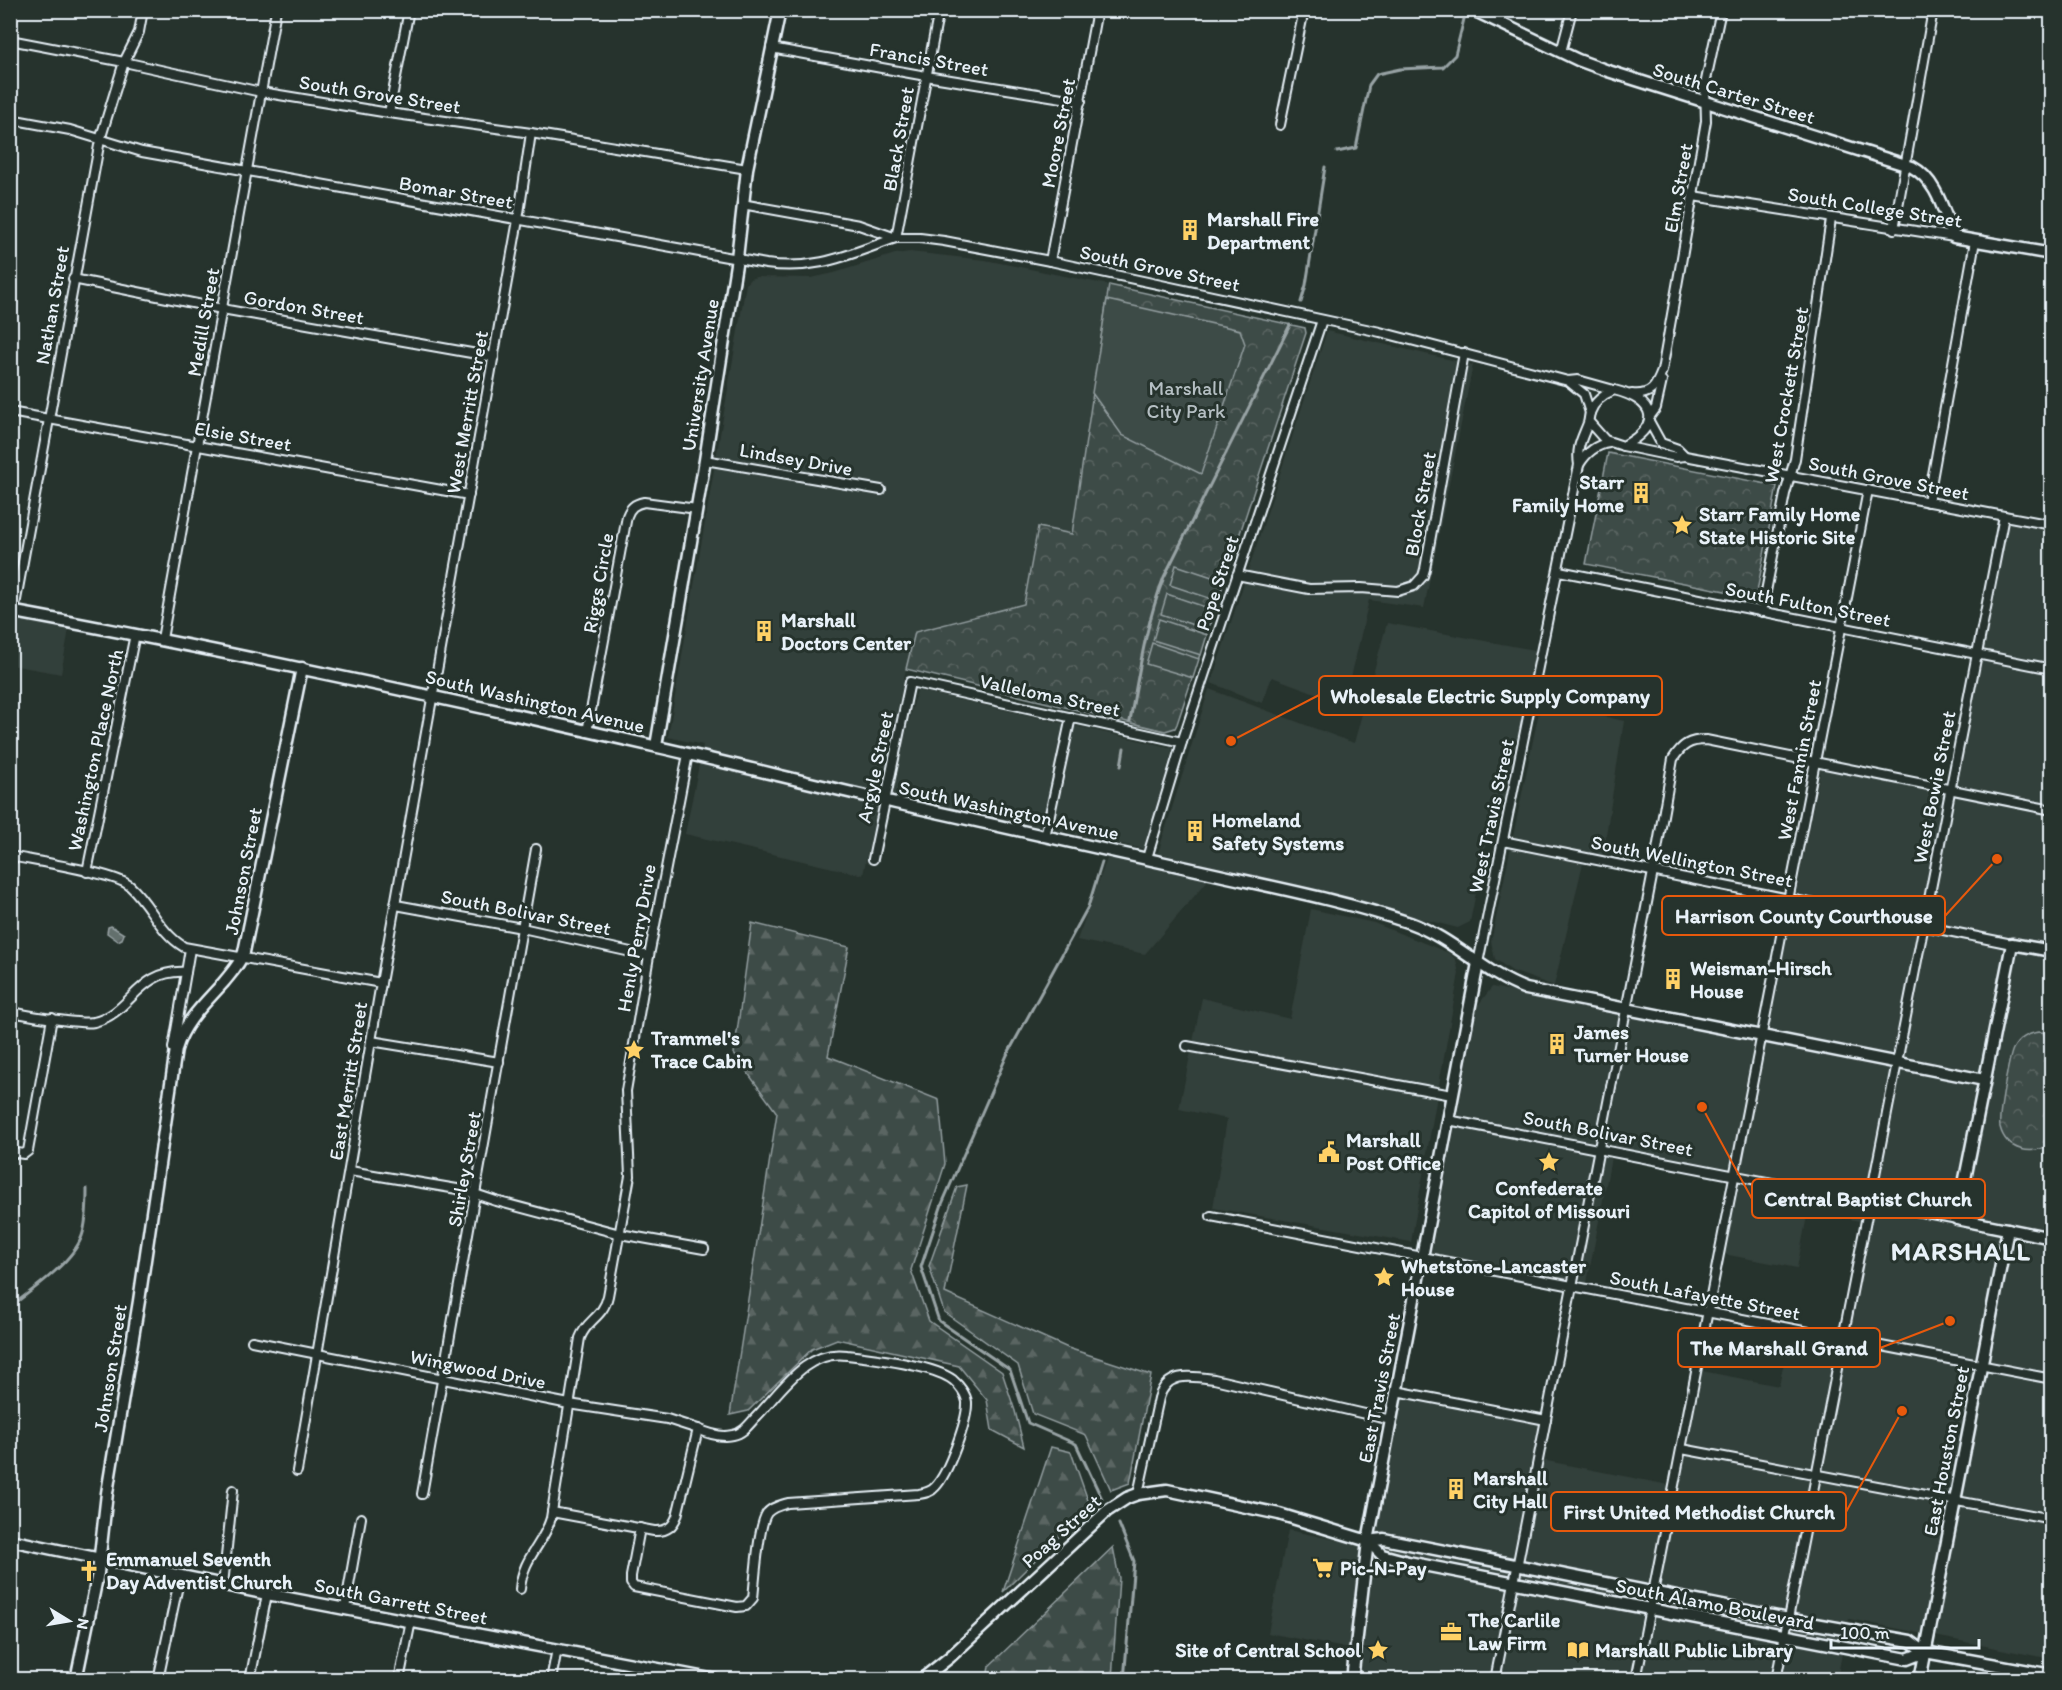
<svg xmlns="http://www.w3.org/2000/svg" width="2062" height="1690" font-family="Itim,sans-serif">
	<defs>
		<pattern id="forest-firs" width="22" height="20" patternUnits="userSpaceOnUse" patternTransform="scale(1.5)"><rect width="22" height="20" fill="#3e4b47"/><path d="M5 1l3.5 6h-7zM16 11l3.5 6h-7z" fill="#5a6562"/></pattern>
		<pattern id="park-crowns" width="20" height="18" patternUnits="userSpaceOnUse" patternTransform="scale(1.5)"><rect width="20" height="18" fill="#3e4b47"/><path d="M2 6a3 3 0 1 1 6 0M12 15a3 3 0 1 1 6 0" fill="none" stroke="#5a6562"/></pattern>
		<pattern id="water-waves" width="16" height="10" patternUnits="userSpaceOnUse" patternTransform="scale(1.5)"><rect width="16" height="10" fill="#636f6d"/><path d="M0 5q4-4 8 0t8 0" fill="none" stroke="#535a5a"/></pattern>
	</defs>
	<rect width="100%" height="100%" fill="#26332d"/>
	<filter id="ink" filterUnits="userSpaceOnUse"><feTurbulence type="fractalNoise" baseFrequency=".0167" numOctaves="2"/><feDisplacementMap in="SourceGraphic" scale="12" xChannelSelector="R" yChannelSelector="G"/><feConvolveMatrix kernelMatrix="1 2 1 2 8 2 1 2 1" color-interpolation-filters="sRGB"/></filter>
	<g filter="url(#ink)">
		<!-- built -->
		<g fill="#333f3a">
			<polygon points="910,252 985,260 1109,285 1072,534 1038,527 1024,604 915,632 906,669 863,875 685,834 703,745 668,737 746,284 750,279 756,277 811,278 834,273 895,254"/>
			<polygon points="1327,331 1473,365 1424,608 1369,600 1345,704 1272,677 1262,703 1211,683"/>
			<polygon points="2007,519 2051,528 2051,1659 1849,1619 1837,1679 1345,1680 1350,1649 1268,1633 1288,1530 1366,1546 1397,1389 1550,1420 1542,1460 1674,1486 1697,1370 1779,1386 1791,1327 1843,1336 1865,1222 1808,1211 1797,1268 1723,1254 1738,1172 1613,1148 1587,1283 1431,1253 1478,1005 1492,987 1766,1042 1821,768 1952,794"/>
			<polygon points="11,618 69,629 61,674 11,665"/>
			<polygon points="1387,623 1535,650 1507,796 1486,844 1470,922 1458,928 1158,853 1209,689 1354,743"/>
			<polygon points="917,690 1173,748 1144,849 890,794"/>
			<polygon points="1541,702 1624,721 1601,867 1583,863 1554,986 1512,971 1495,959 1491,942"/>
			<polygon points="1108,856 1209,879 1145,954 1077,940"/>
			<polygon points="1311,909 1374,923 1449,953 1456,960 1459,973 1411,1242 1213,1208 1227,1119 1179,1109 1202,998 1290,1019"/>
		</g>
		<!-- forest -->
		<g fill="url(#forest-firs)" stroke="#939ea0" stroke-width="1.5">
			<polygon points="752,923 849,947 828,1056 939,1100 945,1164 911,1270 929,1321 1002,1372 1015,1411 1024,1447 992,1430 987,1400 959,1366 837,1339 812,1349 748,1411 730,1415 777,1113 734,1054"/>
			<polygon points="967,1185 945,1293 1068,1348 1151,1375 1130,1483 1111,1490 1086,1435 1033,1414 1018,1365 944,1312 929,1266 957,1187"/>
			<polygon points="1051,1447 1071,1452 1090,1506 1003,1592"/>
			<polygon points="1113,1547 1119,1578 1112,1679 987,1679 989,1666"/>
		</g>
		<!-- park -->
		<g fill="url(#park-crowns)" stroke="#939ea0" stroke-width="1.5">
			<polygon points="1109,285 1305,328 1306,333 1177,724 1175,728 1165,731 906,669 915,632 1024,604 1038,527 1072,534"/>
			<polygon points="1608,453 1777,486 1756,597 1586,564"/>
			<path d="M 2040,1032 L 2051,1033 L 2051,1143 C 2033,1157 2006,1151 2000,1127 C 1998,1118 2009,1057 2013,1049 C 2019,1038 2029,1033 2040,1032 Z"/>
		</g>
		<!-- pitch -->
		<g fill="#3e4b47" stroke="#939ea0" stroke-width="1.5">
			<polygon points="1107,300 1240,330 1245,344 1201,474 1122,435 1092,393"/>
			<polygon points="1176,565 1224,581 1218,601 1170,585"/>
			<polygon points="1167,594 1214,610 1208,630 1161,614"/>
			<polygon points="1159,619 1207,635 1201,655 1153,640"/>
			<polygon points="1152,643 1199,659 1193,678 1146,664"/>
		</g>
		<!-- water -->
		<polygon fill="url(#water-waves)" stroke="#98a3a5" stroke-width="1.5" points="111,926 124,934 122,939 118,941 107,933 108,927"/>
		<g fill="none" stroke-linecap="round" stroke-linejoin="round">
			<!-- stream -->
			<g stroke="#98a3a5" stroke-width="3">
				<polyline points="1337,152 1356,148 1369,85 1377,74 1400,69 1443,67 1455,55 1464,19"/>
				<polyline points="1301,302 1306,285 1325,167"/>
				<path d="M 1130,721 C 1139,672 1146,623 1164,577 L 1290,325"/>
				<polyline points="1121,766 1124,748"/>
				<path d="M 10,1307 C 32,1290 73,1262 82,1236 C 87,1222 87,1203 87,1189"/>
				<polyline points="1102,1499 1076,1444 1028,1423 1010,1370 939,1321 921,1267 942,1204 1007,1055 1088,907 1102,862"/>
				<polyline points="1119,1524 1134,1561 1124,1680"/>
			</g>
			<defs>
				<g id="street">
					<polyline points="10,40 124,62 261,92 389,113 531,133 747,169"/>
					<polyline points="771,48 926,76 1081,101"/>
					<polyline points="1561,52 1572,10"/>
					<polyline points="389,113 409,10"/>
					<path d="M 10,119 L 70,130 L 142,152 L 766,264 C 818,271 849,254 896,238"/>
					<polyline points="1280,125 1304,10"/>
					<polyline points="1693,196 1954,237"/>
					<polyline points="742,204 859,225 896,238 920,238 944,241 1050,261 1380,332 1568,381 1578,380 1614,390"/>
					<polyline points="1894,229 1933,10"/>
					<polyline points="896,238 939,10"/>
					<polyline points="1050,261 1097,10"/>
					<polyline points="73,279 222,309 494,357"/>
					<polyline points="1568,381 1584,394 1590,413"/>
					<path d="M 1632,394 C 1651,396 1656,387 1662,371 L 1706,121 L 1705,85 L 1721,10"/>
					<polyline points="10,412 469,495"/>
					<polyline points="1650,416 1656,408 1662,381"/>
					<polyline points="1623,446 1676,457 1685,456 1678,449 1661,443 1650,423"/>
					<polyline points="1685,456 2052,525"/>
					<polyline points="705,460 881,490"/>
					<path d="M 1579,465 C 1586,453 1595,445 1609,443"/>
					<polyline points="1928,502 1975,241"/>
					<polyline points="1559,571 2052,669"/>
					<polyline points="1237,575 1309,589 1361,588 1398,591 1414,586 1423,576 1425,569 1464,353"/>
					<polyline points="14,611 100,140 124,62 139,32 143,10"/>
					<polyline points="1762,612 1785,494 1795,459 1831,219"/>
					<polyline points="162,639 276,10"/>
					<path d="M 587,732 L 627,516 C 630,508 634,504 644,502 L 697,509"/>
					<polyline points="1045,837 1071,717"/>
					<polyline points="1503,841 2012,944"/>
					<path d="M 10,856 C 34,861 116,873 130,886 C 151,905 159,932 184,947 L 381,983"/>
					<polyline points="1147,858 1182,742 1322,320"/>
					<polyline points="873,859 910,682 1182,742"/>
					<polyline points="87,872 135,634"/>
					<polyline points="396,905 522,928 649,956"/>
					<path d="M 1478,963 L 1579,465 C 1576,447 1582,439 1588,423 C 1589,420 1589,416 1590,413 C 1594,402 1604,394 1614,390 C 1655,400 1663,425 1623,446 L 1605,440 L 1589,422"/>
					<path d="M 10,1012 C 29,1015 78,1025 94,1022 C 132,1013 137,969 186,972"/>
					<polyline points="371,1041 499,1062"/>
					<polyline points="1187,1046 1452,1095"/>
					<polyline points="173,1048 190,949"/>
					<polyline points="1448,1120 1957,1219"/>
					<polyline points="10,1152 24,1154 28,1151 52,1018"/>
					<polyline points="350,1171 463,1190 496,1201 620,1234 704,1249"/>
					<polyline points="1211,1216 2052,1379"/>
					<polyline points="252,1341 569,1404 667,1419 698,1429"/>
					<polyline points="1396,1391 1546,1420"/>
					<polyline points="1682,1449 2052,1519"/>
					<polyline points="297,1471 381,983 518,220 531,133"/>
					<polyline points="422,1494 536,849"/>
					<path d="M 1138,1494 L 1159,1398 C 1167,1371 1191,1376 1214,1379 L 1391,1420"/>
					<path d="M 552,1512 L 654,1531 C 666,1532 673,1527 677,1516 L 698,1429 C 709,1434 721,1438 733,1435 C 744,1433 750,1423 757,1416 C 782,1390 807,1349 847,1355 C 872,1358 934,1365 953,1380 C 959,1385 966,1394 967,1402 C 968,1420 948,1474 935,1487 C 931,1492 925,1493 919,1494 L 788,1503 C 781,1505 772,1507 767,1513 C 758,1525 755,1581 753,1598 L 746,1606 L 737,1607 L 634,1587 L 631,1583 L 631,1576 L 640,1528"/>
					<polyline points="223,1585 233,1490"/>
					<path d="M 520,1589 C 523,1556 543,1546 551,1518 L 580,1338 C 587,1319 603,1318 608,1296 L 630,1176 L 626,1091 L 649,956 L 688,754"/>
					<polyline points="345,1608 361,1518"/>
					<polyline points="158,1680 180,1576"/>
					<polyline points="250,1680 267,1594"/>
					<polyline points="399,1680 411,1621"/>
					<polyline points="551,1680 557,1649"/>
					<path d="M 1495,1680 L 1653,872 L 1673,759 C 1682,745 1689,740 1706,740 L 2052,810"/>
					<polyline points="1636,1680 1868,490"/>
					<polyline points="1776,1680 2004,516"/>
				</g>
				<g id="secondary">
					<path d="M 1473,10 L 1578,60 L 1608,71 L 1912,167 C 1937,180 1944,213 1954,237 L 2052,254"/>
					<path d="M 10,611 C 227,651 443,698 658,747 C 738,765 816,785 896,803 C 1003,827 1111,850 1219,875 C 1282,889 1348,902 1410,923 C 1454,939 1483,973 1526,989 L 1984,1080"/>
					<polyline points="656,746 705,460 737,258 747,169 780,10"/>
					<polyline points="2052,951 2012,944 1957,1219 2052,1238"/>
					<polyline points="10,1540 267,1594 716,1680"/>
					<polyline points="1368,1541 1382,1555 1408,1562 1907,1659 1925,1652"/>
					<path d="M 76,1680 L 98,1573 L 107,1493 L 139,1301 L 176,1049 C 184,1022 205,1003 223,983 C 231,973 240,964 244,952 L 302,668"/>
					<polyline points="921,1680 950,1657 1107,1511 1127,1498 1138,1494 1167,1490 1279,1514 1368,1541 1384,1539 1788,1619 1910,1641 1925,1652 2052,1675"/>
					<polyline points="1352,1680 1368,1541 1478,963"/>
					<polyline points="1920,1680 2008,1229"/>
				</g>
			</defs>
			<!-- street casing -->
			<use href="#street" stroke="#e8f1f8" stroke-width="12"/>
			<!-- secondary casing -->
			<use href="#secondary" stroke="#e8f1f8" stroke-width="15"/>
			<!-- street -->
			<use href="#street" stroke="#26332d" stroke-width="8"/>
			<!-- secondary -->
			<use href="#secondary" stroke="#26332d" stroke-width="10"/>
		</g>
	</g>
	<!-- icons -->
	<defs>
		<symbol id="building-bare" viewBox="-9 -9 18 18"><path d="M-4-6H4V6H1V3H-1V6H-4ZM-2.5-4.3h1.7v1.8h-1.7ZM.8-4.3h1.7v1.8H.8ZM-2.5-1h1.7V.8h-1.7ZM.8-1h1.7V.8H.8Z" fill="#ffd166" stroke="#26332d" stroke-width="2.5" paint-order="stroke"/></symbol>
		<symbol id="sight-bare" viewBox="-9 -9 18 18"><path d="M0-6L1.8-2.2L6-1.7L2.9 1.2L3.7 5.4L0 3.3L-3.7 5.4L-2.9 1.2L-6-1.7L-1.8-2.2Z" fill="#ffd166" stroke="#26332d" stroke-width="2.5" paint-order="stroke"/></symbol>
		<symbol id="civic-bare" viewBox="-9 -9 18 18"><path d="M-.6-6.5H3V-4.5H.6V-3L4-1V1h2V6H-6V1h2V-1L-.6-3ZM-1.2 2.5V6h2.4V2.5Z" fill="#ffd166" stroke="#26332d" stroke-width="2.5" paint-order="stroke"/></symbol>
		<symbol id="supermarket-bare" viewBox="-9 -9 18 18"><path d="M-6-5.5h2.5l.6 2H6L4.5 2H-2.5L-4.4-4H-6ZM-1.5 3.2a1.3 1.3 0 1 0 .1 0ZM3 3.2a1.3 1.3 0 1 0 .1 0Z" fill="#ffd166" stroke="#26332d" stroke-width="2.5" paint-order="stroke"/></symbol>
		<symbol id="church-bare" viewBox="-9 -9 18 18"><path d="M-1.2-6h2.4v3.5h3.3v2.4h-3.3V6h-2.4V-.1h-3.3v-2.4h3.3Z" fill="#ffd166" stroke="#26332d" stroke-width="2.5" paint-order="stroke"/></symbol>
		<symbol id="office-bare" viewBox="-9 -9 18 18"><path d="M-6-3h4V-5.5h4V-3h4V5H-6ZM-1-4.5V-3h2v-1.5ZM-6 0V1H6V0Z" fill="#ffd166" stroke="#26332d" stroke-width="2.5" paint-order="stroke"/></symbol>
		<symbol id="library-bare" viewBox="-9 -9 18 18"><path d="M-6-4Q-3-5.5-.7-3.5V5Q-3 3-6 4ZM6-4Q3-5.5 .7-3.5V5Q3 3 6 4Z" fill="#ffd166" stroke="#26332d" stroke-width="2.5" paint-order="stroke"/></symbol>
	</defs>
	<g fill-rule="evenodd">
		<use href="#building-bare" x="1175" y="215" width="30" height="30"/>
		<use href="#building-bare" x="1626" y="478" width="30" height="30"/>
		<use href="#sight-bare" x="1667" y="510" width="30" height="30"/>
		<use href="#building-bare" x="749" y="616" width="30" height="30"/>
		<use href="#building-bare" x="1180" y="816" width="30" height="30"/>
		<use href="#building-bare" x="1658" y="964" width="30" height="30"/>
		<use href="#building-bare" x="1542" y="1029" width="30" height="30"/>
		<use href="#sight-bare" x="619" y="1035" width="30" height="30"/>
		<use href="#civic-bare" x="1314" y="1137" width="30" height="30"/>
		<use href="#sight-bare" x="1534" y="1147" width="30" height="30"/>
		<use href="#sight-bare" x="1369" y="1262" width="30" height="30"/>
		<use href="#building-bare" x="1441" y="1474" width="30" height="30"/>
		<use href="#supermarket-bare" x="1308" y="1553" width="30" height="30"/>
		<use href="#church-bare" x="74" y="1556" width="30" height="30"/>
		<use href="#office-bare" x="1436" y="1617" width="30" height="30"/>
		<use href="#sight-bare" x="1363" y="1635" width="30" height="30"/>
		<use href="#library-bare" x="1563" y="1635" width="30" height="30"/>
	</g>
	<g text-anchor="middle" stroke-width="6" stroke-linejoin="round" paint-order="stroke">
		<!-- street labels -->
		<g font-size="20" fill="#e8f1f8" stroke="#26332d">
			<text transform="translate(929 59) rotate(10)" y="7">Francis Street</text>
			<text transform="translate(1734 93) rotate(17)" y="7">South Carter Street</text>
			<text transform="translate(380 94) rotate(9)" y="7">South Grove Street</text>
			<text transform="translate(1058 133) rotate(-79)" y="7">Moore Street</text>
			<text transform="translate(898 139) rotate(-80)" y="7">Black Street</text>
			<text transform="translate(1678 188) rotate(-80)" y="7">Elm Street</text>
			<text transform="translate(456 192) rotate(10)" y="7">Bomar Street</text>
			<text transform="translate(1875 207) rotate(9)" y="7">South College Street</text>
			<text transform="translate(1160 268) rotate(12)" y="7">South Grove Street</text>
			<text transform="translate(52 305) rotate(-80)" y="7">Nathan Street</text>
			<text transform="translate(304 307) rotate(10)" y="7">Gordon Street</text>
			<text transform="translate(203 322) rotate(-80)" y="7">Medill Street</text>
			<text transform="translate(700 375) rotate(-81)" y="7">University Avenue</text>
			<text transform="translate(1786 395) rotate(-80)" y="7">West Crockett Street</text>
			<text transform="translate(467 412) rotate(-80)" y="7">West Merritt Street</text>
			<text transform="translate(243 436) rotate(10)" y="7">Elsie Street</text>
			<text transform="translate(796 459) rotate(10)" y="7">Lindsey Drive</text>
			<text transform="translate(1889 478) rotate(11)" y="7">South Grove Street</text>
			<text transform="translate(1420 504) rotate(-80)" y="7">Block Street</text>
			<text transform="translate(598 583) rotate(-80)" y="7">Riggs Circle</text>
			<text transform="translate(1217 583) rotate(-72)" y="7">Pope Street</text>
			<text transform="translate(1808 604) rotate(11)" y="7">South Fulton Street</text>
			<text transform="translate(1050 695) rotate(12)" y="7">Valleloma Street</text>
			<text transform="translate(535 701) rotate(13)" y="7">South Washington Avenue</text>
			<text transform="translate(95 750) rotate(-78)" y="7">Washington Place North</text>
			<text transform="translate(1799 760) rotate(-79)" y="7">West Fannin Street</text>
			<text transform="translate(875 767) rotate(-78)" y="7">Argyle Street</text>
			<text transform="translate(1934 787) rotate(-79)" y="7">West Bowie Street</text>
			<text transform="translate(1009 810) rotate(12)" y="7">South Washington Avenue</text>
			<text transform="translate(1491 816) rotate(-78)" y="7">West Travis Street</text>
			<text transform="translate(1692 861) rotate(11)" y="7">South Wellington Street</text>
			<text transform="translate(243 871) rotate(-79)" y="7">Johnson Street</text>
			<text transform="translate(526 912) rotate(11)" y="7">South Bolivar Street</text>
			<text transform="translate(636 938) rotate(-80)" y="7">Henly Perry Drive</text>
			<text transform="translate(348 1081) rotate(-81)" y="7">East Merritt Street</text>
			<text transform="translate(1608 1133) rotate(11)" y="7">South Bolivar Street</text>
			<text transform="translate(464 1169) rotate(-80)" y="7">Shirley Street</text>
			<text transform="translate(1705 1295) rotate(11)" y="7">South Lafayette Street</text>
			<text transform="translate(110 1368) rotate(-81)" y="7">Johnson Street</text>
			<text transform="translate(478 1369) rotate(11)" y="7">Wingwood Drive</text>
			<text transform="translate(1379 1388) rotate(-79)" y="7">East Travis Street</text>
			<text transform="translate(1946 1451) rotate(-79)" y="7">East Houston Street</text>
			<text transform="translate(1061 1531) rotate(-42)" y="7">Poag Street</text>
			<text transform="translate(401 1601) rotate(11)" y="7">South Garrett Street</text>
			<text transform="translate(1715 1604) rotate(11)" y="7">South Alamo Boulevard</text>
		</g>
		<!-- poi labels -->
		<g font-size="20" font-weight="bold" fill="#e8f1f8" stroke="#26332d" text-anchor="start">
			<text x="1207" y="226">Marshall Fire<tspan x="1207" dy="23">Department</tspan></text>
			<text x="1624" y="489" text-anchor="end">Starr<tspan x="1624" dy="23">Family Home</tspan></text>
			<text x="1699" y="521">Starr Family Home<tspan x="1699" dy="23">State Historic Site</tspan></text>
			<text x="781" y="627">Marshall<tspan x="781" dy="23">Doctors Center</tspan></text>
			<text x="1212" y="827">Homeland<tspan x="1212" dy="23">Safety Systems</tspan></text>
			<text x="1690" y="975">Weisman-Hirsch<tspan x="1690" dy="23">House</tspan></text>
			<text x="1574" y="1039">James<tspan x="1574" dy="23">Turner House</tspan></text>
			<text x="651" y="1045">Trammel's<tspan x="651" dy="23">Trace Cabin</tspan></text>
			<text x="1346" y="1147">Marshall<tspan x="1346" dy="23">Post Office</tspan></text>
			<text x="1549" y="1195" text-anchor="middle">Confederate<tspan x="1549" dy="23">Capitol of Missouri</tspan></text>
			<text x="1401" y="1273">Whetstone-Lancaster<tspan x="1401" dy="23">House</tspan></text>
			<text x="1473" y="1485">Marshall<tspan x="1473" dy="23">City Hall</tspan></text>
			<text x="106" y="1566">Emmanuel Seventh<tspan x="106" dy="23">Day Adventist Church</tspan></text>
			<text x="1340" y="1575">Pic-N-Pay</text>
			<text x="1468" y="1627">The Carlile<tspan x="1468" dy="23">Law Firm</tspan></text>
			<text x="1361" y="1657" text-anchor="end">Site of Central School</text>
			<text x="1595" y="1657">Marshall Public Library</text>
		</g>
		<!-- park labels -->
		<g font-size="20" fill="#b5bfc3" stroke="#26332d">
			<text x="1186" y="395">Marshall<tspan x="1186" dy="23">City Park</tspan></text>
		</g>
		<!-- district labels -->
		<g font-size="26" font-weight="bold" letter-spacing="1.5" fill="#e8f1f8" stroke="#26332d">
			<text x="1961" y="1260">MARSHALL</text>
		</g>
	</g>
	<!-- callouts -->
	<path fill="none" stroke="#e8590c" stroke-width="2" d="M1231 741L1319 695M1997 859L1945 916M1702 1107L1752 1199M1950 1321L1880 1348M1902 1411L1846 1512"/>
	<g fill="#e8590c" stroke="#26332d" stroke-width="2">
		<circle cx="1231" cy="741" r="6"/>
		<circle cx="1997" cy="859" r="6"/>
		<circle cx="1702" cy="1107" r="6"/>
		<circle cx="1950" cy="1321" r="6"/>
		<circle cx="1902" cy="1411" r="6"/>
	</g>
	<g fill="#26332d" stroke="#e8590c" stroke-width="2">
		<rect x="1319" y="676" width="343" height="39" rx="6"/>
		<rect x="1662" y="896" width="283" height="39" rx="6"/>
		<rect x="1752" y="1179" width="233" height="39" rx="6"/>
		<rect x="1678" y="1328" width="202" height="39" rx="6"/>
		<rect x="1551" y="1492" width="295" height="39" rx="6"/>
	</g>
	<g font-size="21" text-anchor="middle" font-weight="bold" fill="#e8f1f8">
		<text x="1490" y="703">Wholesale Electric Supply Company</text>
		<text x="1804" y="923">Harrison County Courthouse</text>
		<text x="1868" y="1206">Central Baptist Church</text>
		<text x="1779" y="1355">The Marshall Grand</text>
		<text x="1699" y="1519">First United Methodist Church</text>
	</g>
	<!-- margin -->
	<rect width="2062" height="1690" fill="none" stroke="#26332d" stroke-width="36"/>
	<rect x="18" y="18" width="2026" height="1654" fill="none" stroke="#e8f1f8" stroke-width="2" filter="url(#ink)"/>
	<!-- north arrow -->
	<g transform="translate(69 1621) rotate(101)" stroke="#26332d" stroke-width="4.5" paint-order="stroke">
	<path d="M0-4.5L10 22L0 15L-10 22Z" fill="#e8f1f8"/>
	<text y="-9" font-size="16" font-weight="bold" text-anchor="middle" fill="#e8f1f8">N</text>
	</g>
	<!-- scale -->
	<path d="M1831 1639v9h148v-9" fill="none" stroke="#e8f1f8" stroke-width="3"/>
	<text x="1840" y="1639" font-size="18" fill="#e8f1f8" stroke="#26332d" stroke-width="4.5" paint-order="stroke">100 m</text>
</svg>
